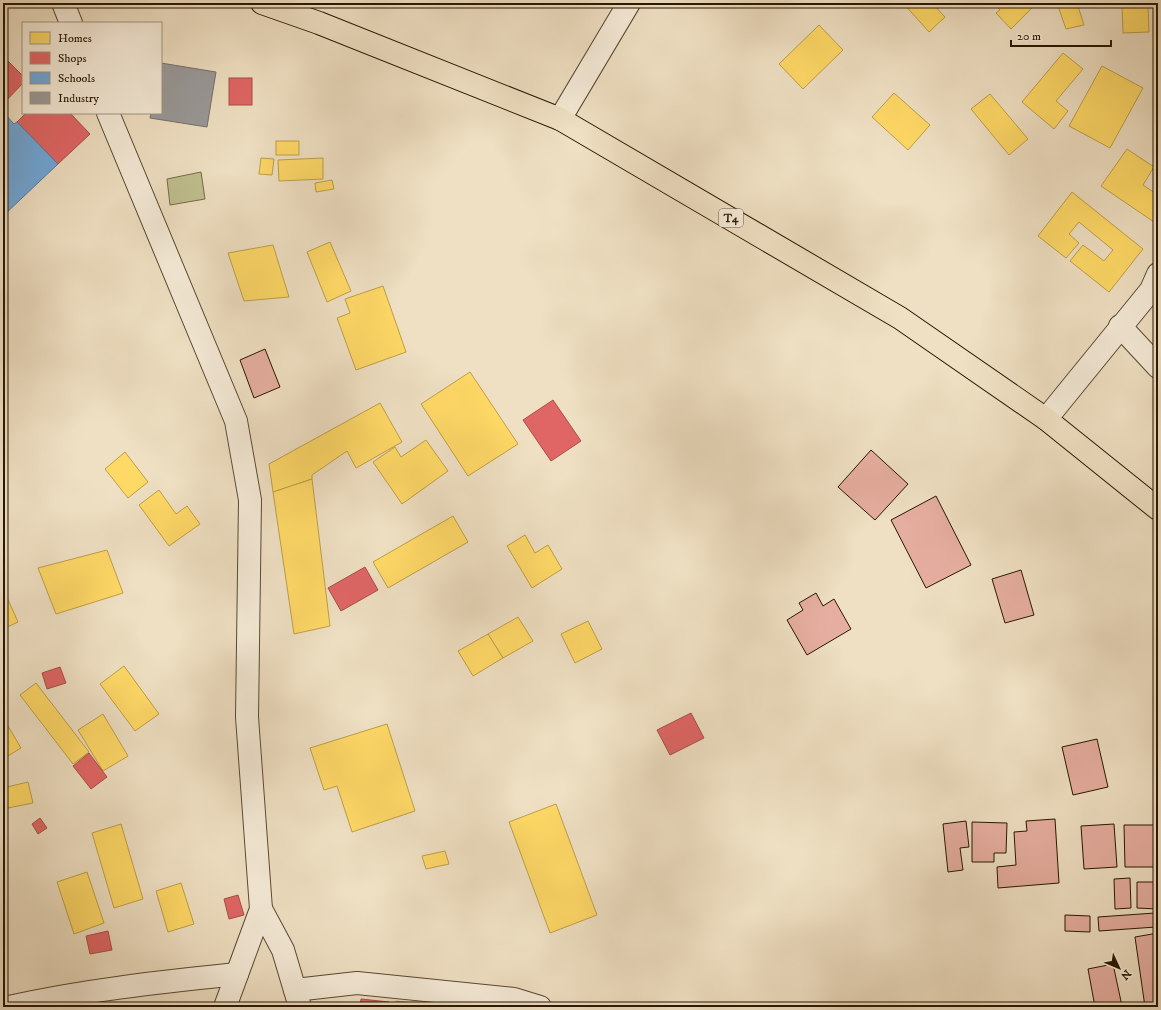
<svg xmlns="http://www.w3.org/2000/svg" width="1161" height="1010" font-family="'IM FELL DW Pica',serif">
	<rect width="100%" height="100%" fill="#efe0c3"/>
	<filter id="stains"><feTurbulence type="fractalNoise" baseFrequency=".005" numOctaves="4"/><feColorMatrix values="0 0 0 0 .2 0 0 0 0 .09 0 0 0 0 .02 0 0 0 .5 -.17"/></filter>
	<radialGradient id="worn" r=".72"><stop offset=".6" stop-color="#630" stop-opacity="0"/><stop offset="1" stop-color="#630" stop-opacity=".3"/></radialGradient>
	<!-- green -->
	<polygon fill="#c0c08f" stroke="#746c48" points="201,172 205,199 170,205 167,179"/>
	<!-- homes -->
	<g fill="#ffd966" stroke="#be9f48">
		<polygon points="903,3 932,3 945,17 929,32"/>
		<polygon points="994,3 1029,3 1033,7 1011,29 996,13 1000,10"/>
		<polygon points="1057,3 1077,3 1084,25 1066,29"/>
		<polygon points="1148,5 1149,32 1123,33 1122,6"/>
		<polygon points="819,25 843,50 803,89 779,64"/>
		<polygon points="1063,53 1083,69 1056,101 1068,111 1054,129 1022,102"/>
		<polygon points="1102,66 1143,88 1110,148 1069,126"/>
		<polygon points="894,93 930,125 908,150 872,117"/>
		<polygon points="990,94 1028,139 1009,155 971,109"/>
		<rect x="276" y="141" width="23" height="14"/>
		<polygon points="1127,149 1154,167 1143,185 1158,195 1157,224 1101,186"/>
		<polygon points="261,158 274,159 272,175 259,174"/>
		<polygon points="323,158 323,179 279,181 278,160"/>
		<polygon points="332,180 334,189 316,192 315,183"/>
		<polygon points="1072,192 1143,249 1109,292 1070,261 1083,245 1104,261 1113,250 1079,222 1069,234 1079,243 1066,258 1038,236"/>
		<polygon points="330,242 351,291 327,302 307,252"/>
		<polygon points="273,245 289,297 244,301 228,253"/>
		<polygon points="383,286 406,352 356,370 337,318 350,313 345,299"/>
		<polygon points="470,372 518,444 468,476 421,404"/>
		<polygon points="380,403 402,442 356,468 347,451 312,475 312,479 273,492 269,464"/>
		<polygon points="426,440 448,471 402,504 373,462 395,447 401,457"/>
		<polygon points="125,452 148,482 128,498 105,469"/>
		<polygon points="312,479 330,626 294,634 273,492"/>
		<polygon points="159,490 176,514 187,506 200,524 169,546 139,505"/>
		<polygon points="453,516 468,542 388,588 373,562"/>
		<polygon points="525,535 535,553 548,545 562,569 532,588 507,546"/>
		<polygon points="107,550 123,593 56,614 38,568"/>
		<polygon points="5,593 18,622 3,629 3,594"/>
		<polygon points="518,617 533,641 503,658 488,634"/>
		<polygon points="588,621 602,649 575,663 561,634"/>
		<polygon points="488,634 503,658 473,676 458,651"/>
		<polygon points="124,666 159,714 135,731 100,684"/>
		<polygon points="36,683 89,752 73,764 20,695"/>
		<polygon points="103,714 128,756 103,771 78,730"/>
		<polygon points="5,721 21,748 3,759 3,722"/>
		<polygon points="387,724 415,811 352,832 337,786 324,790 310,748"/>
		<polygon points="28,782 33,803 8,808 3,788"/>
		<polygon points="556,804 597,915 550,933 509,822"/>
		<polygon points="121,824 143,899 114,908 92,833"/>
		<polygon points="445,851 449,864 426,869 422,856"/>
		<polygon points="87,872 104,923 74,934 57,882"/>
		<polygon points="181,883 194,924 168,932 156,891"/>
		<polygon points="396,1001 431,1005 431,1007 396,1007"/>
	</g>
	<!-- shops -->
	<g fill="#e06666" stroke="#a94e48">
		<polygon points="3,56 23,76 23,83 3,104"/>
		<rect x="229" y="78" width="23" height="27"/>
		<polygon points="26,113 70,113 90,134 58,164 17,122"/>
		<polygon points="553,400 581,441 551,461 523,420"/>
		<polygon points="365,567 378,590 341,611 328,588"/>
		<polygon points="60,667 66,683 47,689 42,673"/>
		<polygon points="691,713 704,738 670,755 657,730"/>
		<polygon points="89,753 107,777 91,789 73,766"/>
		<polygon points="40,818 47,828 38,834 32,824"/>
		<polygon points="238,895 244,915 229,919 224,899"/>
		<polygon points="108,931 112,950 90,954 86,936"/>
		<polygon points="361,999 389,1002 389,1007 360,1007"/>
	</g>
	<!-- schools -->
	<polygon fill="#6fa8dc" stroke="#5a7c9b" points="3,112 14,124 17,122 58,164 3,216 3,163 8,158 3,153"/>
	<!-- industry -->
	<polygon fill="#999" stroke="#77726c" points="161,63 216,72 207,127 150,118 151,113 161,113"/>
	<!-- building -->
	<g fill="#e6aea0" stroke="#281702">
		<polygon points="265,349 280,387 254,398 240,360"/>
		<polygon points="871,450 908,484 875,520 838,487"/>
		<polygon points="936,496 971,565 926,588 891,520"/>
		<polygon points="1021,570 1034,615 1005,623 992,579"/>
		<polygon points="816,593 823,606 834,599 851,629 807,655 787,620 803,610 799,603"/>
		<polygon points="1097,739 1108,787 1073,795 1062,747"/>
		<polygon points="1055,819 1059,883 998,888 997,867 1016,865 1014,832 1027,831 1026,821"/>
		<polygon points="966,821 969,847 960,848 963,870 948,872 943,824"/>
		<polygon points="972,822 1007,823 1006,853 994,853 994,862 972,862"/>
		<polygon points="1114,824 1117,867 1084,869 1081,826"/>
		<polygon points="1124,825 1158,825 1158,867 1125,867"/>
		<polygon points="1130,878 1131,908 1115,909 1114,879"/>
		<polygon points="1137,882 1158,882 1158,909 1137,908"/>
		<polygon points="1155,913 1156,927 1099,931 1098,917"/>
		<polygon points="1065,915 1090,916 1090,932 1065,931"/>
		<polygon points="1158,933 1158,1007 1145,1007 1135,937"/>
		<polygon points="1113,964 1122,1006 1095,1007 1088,969"/>
	</g>
	<g fill="none" stroke-linecap="round" stroke-linejoin="round">
		<defs>
			<g id="minor">
				<polyline points="63,3 71,23"/>
				<polyline points="108,113 236,421 250,500 247,717 261,909 225,1007"/>
				<polyline points="560,119 629,3"/>
				<polyline points="1120,326 1158,367"/>
				<polyline points="1046,419 1151,290 1158,274"/>
				<polyline points="261,909 283,950 300,1007"/>
				<polyline points="295,990 357,983 514,999 540,1007"/>
				<path d="M 9,1007 C 84,990 161,982 237,974"/>
			</g>
			<polyline id="trunk" points="262,3 319,23 560,119 900,318 1046,419 1158,509"/>
		</defs>
		<!-- minor casing -->
		<use href="#minor" stroke="#5a4932" stroke-width="24"/>
		<!-- trunk casing -->
		<use href="#trunk" stroke="#281702" stroke-width="24"/>
		<!-- minor -->
		<use href="#minor" stroke="#f5ebd8" stroke-width="22"/>
		<!-- trunk -->
		<use href="#trunk" stroke="#efe0c3" stroke-width="22"/>
	</g>
	<g text-anchor="middle" stroke-width="4" stroke-linejoin="round" paint-order="stroke">
		<!-- shield labels -->
		<rect fill="#f5ebd8" stroke="#665742" stroke-width="1" x="719" y="209" width="24" height="18" rx="3"/>
		<g font-size="11" font-weight="bold" fill="#281702">
			<text x="731" y="222">T4</text>
		</g>
	</g>
	<!-- margin -->
	<rect width="1161" height="1010" fill="none" stroke="#efe0c3" stroke-width="16"/>
	<rect x="4" y="4" width="1153" height="1002" fill="none" stroke="#281702" stroke-width="2"/>
	<rect x="8" y="8" width="1145" height="994" fill="none" stroke="#281702"/>
	<!-- legend -->
	<rect x="22" y="22" width="140" height="92" fill="#f5ebd8" stroke="#a39682"/>
	<rect x="30" y="32" width="20" height="12" fill="#ffd966" stroke="#a39682"/>
	<text x="58" y="42" font-size="12" fill="#281702">Homes</text>
	<rect x="30" y="52" width="20" height="12" fill="#e06666" stroke="#a39682"/>
	<text x="58" y="62" font-size="12" fill="#281702">Shops</text>
	<rect x="30" y="72" width="20" height="12" fill="#6fa8dc" stroke="#a39682"/>
	<text x="58" y="82" font-size="12" fill="#281702">Schools</text>
	<rect x="30" y="92" width="20" height="12" fill="#999999" stroke="#a39682"/>
	<text x="58" y="102" font-size="12" fill="#281702">Industry</text>
	<!-- north arrow -->
	<g transform="translate(1119 968) rotate(134)" stroke="#f5ebd8" stroke-width="3" paint-order="stroke">
	<path d="M0-3L7 15L0 10L-7 15Z" fill="#281702"/>
	<text y="-6" font-size="11" font-weight="bold" text-anchor="middle" fill="#281702">N</text>
	</g>
	<!-- scale -->
	<path d="M1011 40v6h100v-6" fill="none" stroke="#281702" stroke-width="2"/>
	<text x="1017" y="40" font-size="12" fill="#281702" stroke="#f5ebd8" stroke-width="3" paint-order="stroke">20 m</text>
	<rect width="100%" height="100%" filter="url(#stains)"/>
	<rect width="100%" height="100%" fill="url(#worn)"/>
</svg>
